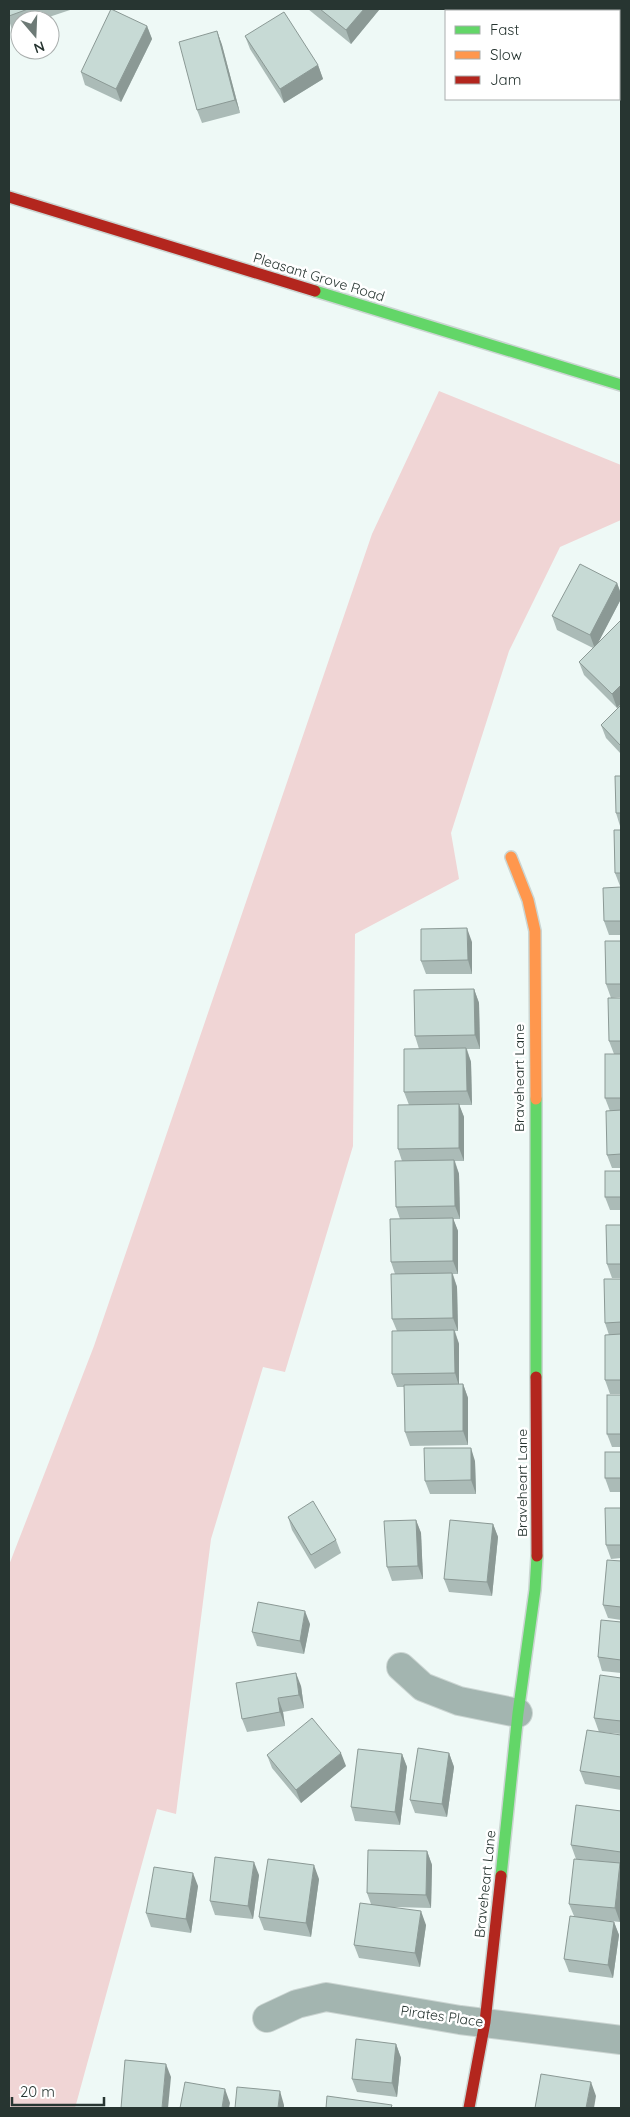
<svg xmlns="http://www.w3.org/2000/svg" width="630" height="2117" font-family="Quicksand,sans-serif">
	<rect width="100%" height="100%" fill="#eef9f6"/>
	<!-- green -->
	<polygon fill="#f0d5d5" points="439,391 621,465 621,520 560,547 509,651 451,833 459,879 355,934 353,1146 285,1372 263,1367 211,1539 176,1814 157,1809 75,2108 9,2108 9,1565 94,1346 372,534"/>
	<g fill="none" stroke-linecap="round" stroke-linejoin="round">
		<defs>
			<g id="street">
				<polyline points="401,1667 423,1687 459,1701 518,1713"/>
				<polyline points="267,2018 297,2004 326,1997 460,2020 621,2040"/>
			</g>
			<g id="fast">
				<polyline points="315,291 621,385"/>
				<polyline points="536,1099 536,1377"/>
				<polyline points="501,1876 518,1713 535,1590 537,1556"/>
			</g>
			<polyline id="slow" points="511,857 528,900 535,931 536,1099"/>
			<g id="jam">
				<polyline points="9,197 315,291"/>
				<polyline points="536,1377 537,1556"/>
				<polyline points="469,2108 485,2022 501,1876"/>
			</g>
		</defs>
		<!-- street casing -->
		<use href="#street" stroke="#cbd5d2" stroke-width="30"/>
		<!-- fast casing -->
		<use href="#fast" stroke="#cbd5d2" stroke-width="14"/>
		<!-- slow casing -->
		<use href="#slow" stroke="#cbd5d2" stroke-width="14"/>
		<!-- jam casing -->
		<use href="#jam" stroke="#cbd5d2" stroke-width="14"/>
		<!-- street -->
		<use href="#street" stroke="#a3b5b0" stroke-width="28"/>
		<!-- fast -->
		<use href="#fast" stroke="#63d668" stroke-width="11"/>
		<!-- slow -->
		<use href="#slow" stroke="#ff974d" stroke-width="11"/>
		<!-- jam -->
		<use href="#jam" stroke="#b3261e" stroke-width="11"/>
	</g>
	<!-- wall -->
	<g fill="#abbbb7">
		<polygon points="9,9 73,9 40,20 20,20 20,27 12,30 9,20"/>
		<polygon points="308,9 378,9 379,10 351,44"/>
		<polygon points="147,26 152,39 121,102 85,85 81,72"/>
		<polygon points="217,31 222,45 240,113 202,123 197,110"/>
		<polygon points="245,36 318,65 323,79 284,103 250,49"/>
		<polygon points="617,583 621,594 621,599 597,644 621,620 621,704 617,708 584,675 579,662 593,648 557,630 552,616"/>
		<polygon points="621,705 621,754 606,738 601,725"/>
		<polygon points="621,776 621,826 620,826 616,813"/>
		<polygon points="621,830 621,886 620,886 615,873"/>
		<polygon points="621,887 621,935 609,935 604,921"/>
		<polygon points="621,941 621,997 611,998 606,984"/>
		<polygon points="472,942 472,974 426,974 421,961"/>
		<polygon points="474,989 479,1003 480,1049 467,1049 471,1062 472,1105 459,1105 464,1117 464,1161 455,1161 459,1174 460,1219 453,1219 458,1231 458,1274 453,1274 457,1287 458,1331 455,1331 459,1344 459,1384 463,1384 468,1398 468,1445 410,1446 405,1432 404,1387 397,1387 392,1374 397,1331 392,1319 395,1274 391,1262 400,1219 396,1207 402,1161 398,1149 409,1105 404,1092 419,1049 415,1036"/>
		<polygon points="621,998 621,1168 612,1168 607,1155 610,1111 605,1098 614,1054 609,1041"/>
		<polygon points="621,1171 621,1210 610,1210 605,1197"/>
		<polygon points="621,1225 621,1278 612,1278 607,1264"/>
		<polygon points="621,1279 621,1394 610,1394 605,1380 609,1335 605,1323"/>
		<polygon points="621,1395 621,1447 612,1447 607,1434"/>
		<polygon points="621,1452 621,1492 610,1492 605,1478"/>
		<polygon points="475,1461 476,1494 430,1494 425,1481"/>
		<polygon points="621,1508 621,1558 611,1559 606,1545"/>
		<polygon points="288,1517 336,1540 341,1553 315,1569 292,1530"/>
		<polygon points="416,1520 421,1533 423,1579 392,1581 387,1567"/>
		<polygon points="493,1524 498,1537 492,1596 449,1592 444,1579"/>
		<polygon points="621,1561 621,1620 608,1618 603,1605"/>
		<polygon points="621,1622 621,1673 602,1671 598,1657"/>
		<polygon points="310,1624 304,1654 257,1646 252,1632"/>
		<polygon points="621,1678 621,1734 599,1732 594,1718"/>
		<polygon points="301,1686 304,1708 283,1712 285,1726 247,1732 242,1719"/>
		<polygon points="621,1735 621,1790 585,1784 580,1771"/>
		<polygon points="449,1753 454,1767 447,1817 415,1813 410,1800"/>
		<polygon points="402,1754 407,1767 400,1825 355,1821 351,1807"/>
		<polygon points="267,1755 346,1766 301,1803 272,1768"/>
		<polygon points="621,1811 621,1865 620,1864 621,1867 621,1912 620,1922 601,1920 614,1922 619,1935 613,1978 569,1972 564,1959 574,1916 569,1904 589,1860 576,1859 571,1845"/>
		<polygon points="427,1851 432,1865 431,1908 394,1907 426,1925 420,1967 359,1958 354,1945 371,1904 367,1893"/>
		<polygon points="259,1875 253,1919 215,1915 210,1901"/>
		<polygon points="319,1879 311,1937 264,1930 259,1917"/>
		<polygon points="198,1886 191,1933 151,1927 146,1913"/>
		<polygon points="396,2044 401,2058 397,2097 357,2092 352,2079"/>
	</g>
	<!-- shaded-wall -->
	<g fill="#8b9995">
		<polygon points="364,9 378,9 379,10 351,44 346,30"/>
		<polygon points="147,26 152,39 121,102 116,89"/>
		<polygon points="217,31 222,45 240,113 235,100"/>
		<polygon points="318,65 323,79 284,103 280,89"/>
		<polygon points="617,583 621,594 621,599 595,649 590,635"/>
		<polygon points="621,685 621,704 617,708 612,694"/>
		<polygon points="467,928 472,942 472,974 468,960"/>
		<polygon points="474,989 479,1003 480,1049 475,1035"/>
		<polygon points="466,1048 471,1062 472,1105 467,1091"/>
		<polygon points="459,1104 464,1117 464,1161 459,1148"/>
		<polygon points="454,1160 459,1174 460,1219 455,1206"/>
		<polygon points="453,1218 458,1231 458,1274 453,1261"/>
		<polygon points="452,1273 457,1287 458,1331 453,1318"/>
		<polygon points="454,1330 459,1344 459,1386 455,1373"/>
		<polygon points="463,1384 468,1398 468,1445 463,1431"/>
		<polygon points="471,1448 475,1461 476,1494 471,1480"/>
		<polygon points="416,1520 421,1533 423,1579 418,1566"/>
		<polygon points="493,1524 498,1537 492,1596 487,1582"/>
		<polygon points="305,1611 310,1624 304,1654 300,1641"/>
		<polygon points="296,1673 301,1686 304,1708 299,1695"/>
		<polygon points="278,1698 283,1712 285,1726 280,1712"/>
		<polygon points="341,1753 346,1766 301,1803 296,1790"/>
		<polygon points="449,1753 454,1767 447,1817 442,1804"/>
		<polygon points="402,1754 407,1767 400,1825 395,1812"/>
		<polygon points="427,1851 432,1865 431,1908 426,1895"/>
		<polygon points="254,1862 259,1875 253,1919 248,1906"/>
		<polygon points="620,1863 621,1867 621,1912 620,1922 615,1908"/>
		<polygon points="314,1865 319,1879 311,1937 306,1923"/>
		<polygon points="193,1873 198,1886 191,1933 186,1919"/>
		<polygon points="421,1911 426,1925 420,1967 415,1953"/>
		<polygon points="614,1922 619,1935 613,1978 608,1965"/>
		<polygon points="396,2044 401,2058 397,2097 392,2083"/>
		<polygon points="166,2064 171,2077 168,2108 162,2108"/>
		<polygon points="591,2082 596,2096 594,2108 586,2108"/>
		<polygon points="225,2089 230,2103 229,2108 222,2108"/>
		<polygon points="280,2091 284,2105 284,2108 278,2108"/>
	</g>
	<!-- building -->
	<g fill="#c7dad5" stroke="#8b9995">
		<polygon points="9,9 28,9 9,16"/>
		<polygon points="111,9 147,26 116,89 81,72"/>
		<polygon points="320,9 364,9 346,30"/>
		<polygon points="284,12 318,65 280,89 245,36"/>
		<polygon points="217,31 235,100 197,110 179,42"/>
		<polygon points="580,564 617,583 590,635 552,616"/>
		<polygon points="621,620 621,685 612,694 579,662"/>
		<polygon points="621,705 621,746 601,725"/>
		<polygon points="615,776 621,776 621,813 616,813"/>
		<polygon points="614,830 621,830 621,873 615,873"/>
		<polygon points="621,887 621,921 604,921 603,888"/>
		<polygon points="467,928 468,960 421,961 421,929"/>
		<polygon points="605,941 621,941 621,984 606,984"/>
		<polygon points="474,989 475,1035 415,1036 414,990"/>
		<polygon points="608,998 621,998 621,1041 609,1041"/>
		<polygon points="466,1048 467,1091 404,1092 404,1049"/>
		<rect x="605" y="1054" width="16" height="44"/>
		<polygon points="459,1104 459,1148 398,1149 398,1105"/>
		<polygon points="621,1110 621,1154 607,1155 606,1111"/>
		<polygon points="454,1160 455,1206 396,1207 395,1161"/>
		<rect x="605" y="1171" width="16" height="26"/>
		<polygon points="453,1218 453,1261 391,1262 390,1219"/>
		<polygon points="606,1225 621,1225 621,1264 607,1264"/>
		<polygon points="452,1273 453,1318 392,1319 391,1274"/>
		<polygon points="604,1279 621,1279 621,1322 605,1323"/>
		<polygon points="454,1330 455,1373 392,1374 392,1331"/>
		<polygon points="621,1334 621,1380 605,1380 605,1335"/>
		<polygon points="463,1384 463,1431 405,1432 404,1385"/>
		<rect x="607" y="1395" width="14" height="39"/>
		<polygon points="424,1448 471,1448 471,1480 425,1481"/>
		<rect x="605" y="1452" width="16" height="26"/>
		<polygon points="313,1501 336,1540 311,1555 288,1517"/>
		<polygon points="605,1508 621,1508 621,1545 606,1545"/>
		<polygon points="416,1520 418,1566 387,1567 384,1521"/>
		<polygon points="450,1520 493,1524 487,1582 444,1579"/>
		<polygon points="607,1560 621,1561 621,1607 603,1605"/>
		<polygon points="258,1602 305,1611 300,1641 252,1632"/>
		<polygon points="601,1620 621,1622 621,1660 598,1657"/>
		<polygon points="296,1673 299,1695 278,1698 280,1712 242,1719 236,1683"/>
		<polygon points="600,1675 621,1678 621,1721 594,1718"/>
		<polygon points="312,1718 341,1753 296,1790 267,1755"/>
		<polygon points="587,1730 621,1735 621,1777 580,1771"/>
		<polygon points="418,1748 449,1753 442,1804 410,1800"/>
		<polygon points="358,1749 402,1754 395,1812 351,1807"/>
		<polygon points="576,1805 621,1811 621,1852 571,1845"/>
		<polygon points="368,1850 427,1851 426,1895 367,1893"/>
		<polygon points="215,1857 254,1862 248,1906 210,1901"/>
		<polygon points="268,1859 314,1865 306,1923 259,1917"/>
		<polygon points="574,1859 620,1863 615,1908 569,1904"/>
		<polygon points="154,1867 193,1873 186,1919 146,1913"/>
		<polygon points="360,1903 421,1911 415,1953 354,1945"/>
		<polygon points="570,1916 614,1922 608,1965 564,1959"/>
		<polygon points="356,2039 396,2044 392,2083 352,2079"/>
		<polygon points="125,2060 166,2064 162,2108 121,2108"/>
		<polygon points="541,2074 591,2082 586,2108 535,2108"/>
		<polygon points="185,2082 225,2089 222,2108 180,2108"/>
		<polygon points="237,2087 280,2091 278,2108 235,2108"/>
		<polygon points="327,2096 392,2105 391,2108 326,2108"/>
	</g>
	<g text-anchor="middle" stroke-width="5" stroke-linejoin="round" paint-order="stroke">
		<!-- street labels -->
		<g font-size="14" fill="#273531" stroke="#fff">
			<text transform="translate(319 277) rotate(17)" y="5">Pleasant Grove Road</text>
			<text transform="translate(519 1078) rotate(-90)" y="5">Braveheart Lane</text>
			<text transform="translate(522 1483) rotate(-90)" y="5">Braveheart Lane</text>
			<text transform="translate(485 1884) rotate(-84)" y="5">Braveheart Lane</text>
			<text transform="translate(442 2016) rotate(8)" y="5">Pirates Place</text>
		</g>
	</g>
	<!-- border -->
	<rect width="630" height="2117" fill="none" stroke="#273531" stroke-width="20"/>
	<!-- legend -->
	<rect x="445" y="10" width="175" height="90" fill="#ffffff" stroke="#a9aead"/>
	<rect x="455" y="26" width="25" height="8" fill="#63d668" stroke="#a9aead"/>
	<text x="490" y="35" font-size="15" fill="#273531">Fast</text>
	<rect x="455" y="51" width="25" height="8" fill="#ff974d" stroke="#a9aead"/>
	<text x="490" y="60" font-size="15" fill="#273531">Slow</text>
	<rect x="455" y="76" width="25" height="8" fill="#b3261e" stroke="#a9aead"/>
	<text x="490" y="85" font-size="15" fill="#273531">Jam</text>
	<!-- north arrow -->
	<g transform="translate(35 35) rotate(161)"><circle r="24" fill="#ffffff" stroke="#a9aead"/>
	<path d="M0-4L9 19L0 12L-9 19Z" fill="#6d7a76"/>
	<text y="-8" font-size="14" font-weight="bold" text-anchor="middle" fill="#273531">N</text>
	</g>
	<!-- scale -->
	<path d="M12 2097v8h92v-8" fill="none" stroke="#273531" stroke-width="2.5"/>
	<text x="20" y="2097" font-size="15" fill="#273531" stroke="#ffffff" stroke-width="4" paint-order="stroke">20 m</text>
</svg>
